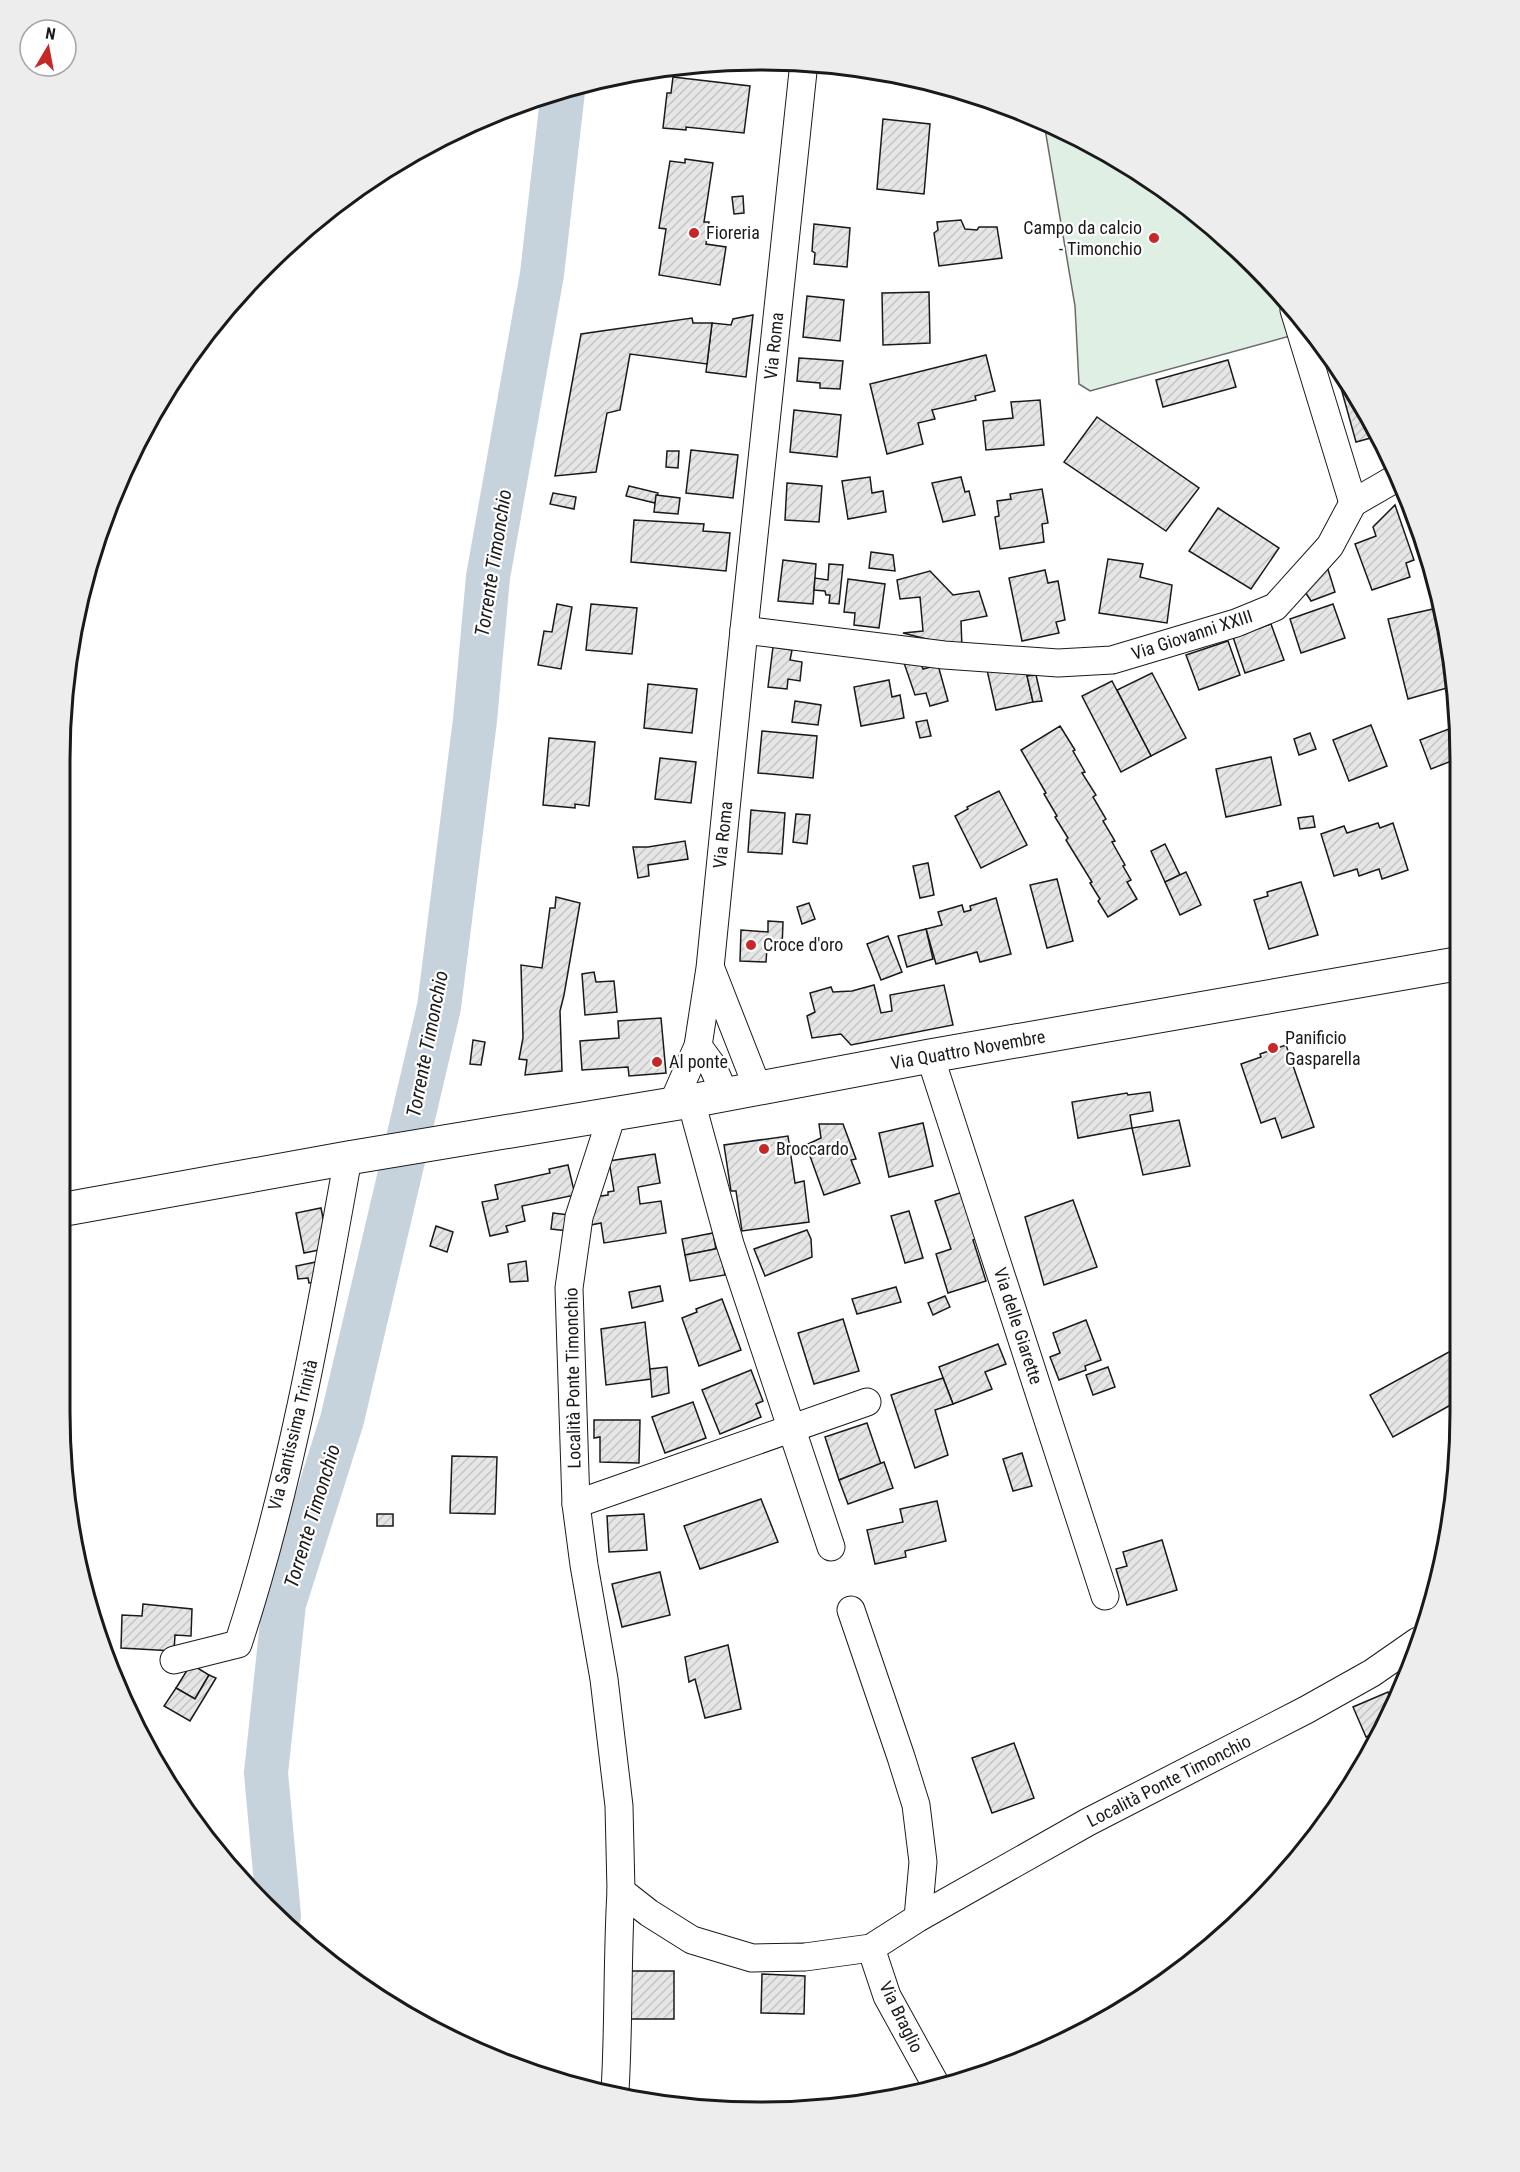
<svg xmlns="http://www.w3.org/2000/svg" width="1520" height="2172" font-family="'Roboto Condensed',sans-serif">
	<defs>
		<pattern id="building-hatch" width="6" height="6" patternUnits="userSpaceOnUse" patternTransform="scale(1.5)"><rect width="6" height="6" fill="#e6e6e6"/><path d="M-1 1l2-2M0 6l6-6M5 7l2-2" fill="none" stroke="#c5c5c5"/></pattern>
	</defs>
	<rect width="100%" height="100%" fill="#fff"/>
	<!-- park -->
	<polygon fill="#e0efe3" stroke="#6a6a6a" stroke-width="1.5" points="1044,123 1069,132 1186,204 1276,289 1290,336 1090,391 1079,384 1075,306"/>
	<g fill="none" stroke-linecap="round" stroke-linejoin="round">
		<!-- river -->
		<polyline stroke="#c6d2dc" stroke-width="44" points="279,1916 266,1773 284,1604 342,1420 439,1007 475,720 488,577 542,274 563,91"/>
	</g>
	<!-- building -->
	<g fill="url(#building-hatch)" stroke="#1a1a1a" stroke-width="1.5">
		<polygon points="673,77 750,86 744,133 686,127 686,130 663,128 667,93 671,93"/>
		<polygon points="883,119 930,124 924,194 877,189"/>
		<polygon points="685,159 713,163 704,222 709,222 706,244 726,247 720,285 659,275 666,229 659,228 670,161 685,163"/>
		<polygon points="743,196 744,213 734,214 732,197"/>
		<polygon points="961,220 965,229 977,230 979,227 997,227 1002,258 939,266 934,233 938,230 937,222"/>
		<polygon points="814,224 850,228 847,267 814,264 815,253 812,251"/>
		<polygon points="929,292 930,343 883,345 882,293"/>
		<polygon points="807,296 844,300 840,341 803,337"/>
		<polygon points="753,315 746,377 706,372 712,323 731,325 733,319"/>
		<polygon points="692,318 693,323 712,323 707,364 630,354 620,410 607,413 596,472 555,476 581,334"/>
		<polygon points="986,355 995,391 975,396 976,400 932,410 935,419 918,423 923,444 887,454 870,384"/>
		<polygon points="799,358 843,361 840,389 820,388 820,383 797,381"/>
		<polygon points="1228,360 1236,387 1163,407 1156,380"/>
		<polygon points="1345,387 1378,436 1356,442 1341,388"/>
		<polygon points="1040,400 1044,445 986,450 983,421 1013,418 1011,402"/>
		<polygon points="794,410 841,415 837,457 790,452"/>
		<polygon points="1097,417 1199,488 1166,531 1064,462"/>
		<polygon points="691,450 738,455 733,498 686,493"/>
		<polygon points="667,451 679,451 678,468 666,467"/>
		<polygon points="870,477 872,493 883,491 886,512 848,519 842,481"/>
		<polygon points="961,477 965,492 969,491 975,515 943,522 932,483"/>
		<polygon points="787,483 822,486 819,522 785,520"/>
		<polygon points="629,486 658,493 655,503 626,496"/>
		<polygon points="1042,489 1048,523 1042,524 1044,542 1000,549 995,517 999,516 997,501 1011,499 1010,494"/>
		<polygon points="553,493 576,497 574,509 550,504"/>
		<polygon points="656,495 680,498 678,514 654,512"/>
		<polygon points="1395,505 1414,560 1406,563 1410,577 1372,590 1355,544 1376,536 1373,527"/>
		<polygon points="1218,508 1279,548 1251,589 1189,551"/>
		<polygon points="634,520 704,524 703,531 730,533 726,571 631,562"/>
		<polygon points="871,552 893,555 895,571 869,568"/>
		<polygon points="1108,559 1143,564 1140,577 1172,585 1167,623 1099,613"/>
		<polygon points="783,560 816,564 813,604 778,601"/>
		<polygon points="1326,563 1335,592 1311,601 1302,587"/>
		<polygon points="829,564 843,565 839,604 829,603 830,595 826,595 825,591 814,590 815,578 828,580"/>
		<polygon points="1045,570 1048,583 1058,581 1065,620 1056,622 1059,633 1022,641 1009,578"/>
		<polygon points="930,571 953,595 979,591 987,616 961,621 962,648 903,633 923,631 920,597 900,599 897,580"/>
		<polygon points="848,579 885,584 879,628 854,625 855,613 844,612"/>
		<polygon points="557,604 572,607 561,669 538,665 544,631 552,632"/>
		<polygon points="591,604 637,608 632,654 586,650"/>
		<polygon points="1333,604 1345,638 1301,653 1290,619"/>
		<polygon points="1442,607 1454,668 1454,686 1408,699 1388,619"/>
		<polygon points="1271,624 1284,660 1245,673 1233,637"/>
		<polygon points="1228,641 1240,675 1199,690 1186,655"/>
		<polygon points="773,647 792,650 790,660 802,662 800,681 788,679 787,689 768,687"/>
		<polygon points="919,659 923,669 938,665 948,701 930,706 926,693 915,695 903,660"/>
		<polygon points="1025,666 1033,702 996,710 987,670"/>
		<polygon points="1152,673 1186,738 1151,756 1117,690"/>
		<polygon points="1036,675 1042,701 1033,702 1027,676"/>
		<polygon points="889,680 892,697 900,695 904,718 861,726 854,687"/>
		<polygon points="1112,681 1151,756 1121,772 1082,696"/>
		<polygon points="648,684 697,689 692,733 644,728"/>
		<polygon points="795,701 821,705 818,725 792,722"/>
		<polygon points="927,720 931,736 920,738 916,722"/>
		<polygon points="1371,725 1387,766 1349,781 1333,740"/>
		<polygon points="1060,726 1075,750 1073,751 1085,772 1082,773 1096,795 1093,797 1106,819 1103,821 1115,841 1112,842 1125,865 1123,866 1131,880 1127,882 1137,899 1108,917 1098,901 1100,899 1090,883 1092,882 1066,840 1068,838 1055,817 1057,816 1044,794 1046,793 1021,750"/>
		<polygon points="1454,727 1454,760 1431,769 1420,740"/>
		<polygon points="762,731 817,736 813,778 758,773"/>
		<polygon points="1310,733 1316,749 1299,755 1294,739"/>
		<polygon points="549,738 595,742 589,806 575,804 575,808 543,805"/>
		<polygon points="1271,757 1281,805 1226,817 1216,769"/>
		<polygon points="660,758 696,762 691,803 655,799"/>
		<polygon points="999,791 1027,845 981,868 955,816 968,809 967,807"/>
		<polygon points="751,810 785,813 782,854 748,852"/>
		<polygon points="796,814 810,815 807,844 793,842"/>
		<polygon points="1313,816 1315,827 1300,829 1298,818"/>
		<polygon points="1378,823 1380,828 1393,823 1408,870 1382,879 1379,869 1359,876 1357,869 1334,876 1321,834 1344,826 1347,833"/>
		<polygon points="685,841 688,859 648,865 649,876 638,878 633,847 648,847"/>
		<polygon points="1165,844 1180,875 1165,882 1151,851"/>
		<polygon points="928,863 934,895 920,898 913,866"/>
		<polygon points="1186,872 1201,905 1180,915 1165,882"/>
		<polygon points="1057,879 1073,941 1047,948 1030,885"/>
		<polygon points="1301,882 1318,935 1269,949 1254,900 1268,896 1267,892"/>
		<polygon points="556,897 580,903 564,995 560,1011 562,1071 525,1075 527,1060 519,1059 523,1038 521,965 542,968 550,908 555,908"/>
		<polygon points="996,898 1011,954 980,962 977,952 936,964 926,929 942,925 938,912 962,905 964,912 971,910 970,906"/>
		<polygon points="809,903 815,919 802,924 797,907"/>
		<polygon points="768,921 783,922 782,948 767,948 766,962 740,961 741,930 768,932"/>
		<polygon points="926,929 933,959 907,967 898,936"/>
		<polygon points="888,936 902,972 881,980 867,944"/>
		<polygon points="594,972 596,982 614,981 617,1012 585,1015 582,974"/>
		<polygon points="874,985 881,1013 892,1011 890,995 944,985 953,1025 851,1045 841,1034 812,1038 807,1016 815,1012 810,993 831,987 833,992 852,991"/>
		<polygon points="661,1018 666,1073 629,1076 628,1067 582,1070 580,1041 619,1038 618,1021"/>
		<polygon points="473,1040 485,1042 481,1065 470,1064"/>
		<polygon points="1286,1045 1314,1127 1282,1138 1275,1118 1261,1123 1241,1064 1261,1057 1260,1054"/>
		<polygon points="1150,1092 1153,1111 1130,1115 1132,1128 1078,1138 1072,1102 1127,1093 1128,1095"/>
		<polygon points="1179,1120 1190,1166 1143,1175 1132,1128"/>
		<polygon points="923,1123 933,1166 889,1177 879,1133"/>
		<polygon points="819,1124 843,1124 856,1159 851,1160 860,1183 824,1195 806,1145 821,1138"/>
		<polygon points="788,1136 795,1183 804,1181 809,1222 742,1231 736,1191 731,1191 724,1145"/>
		<polygon points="655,1154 660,1183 638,1187 640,1204 661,1201 666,1233 604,1243 601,1223 586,1226 593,1197 608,1195 608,1192 614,1191 609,1161"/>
		<polygon points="568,1165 575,1195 522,1206 525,1221 506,1226 508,1232 490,1236 482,1202 498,1199 495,1185 550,1173 549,1169"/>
		<polygon points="966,1191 981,1237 973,1240 986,1281 948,1293 936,1254 951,1249 935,1201"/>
		<polygon points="1073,1200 1097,1267 1044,1285 1025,1217"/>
		<polygon points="321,1208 329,1248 304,1253 296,1213"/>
		<polygon points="909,1211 923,1258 905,1263 891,1216"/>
		<polygon points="553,1213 569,1215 568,1231 551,1229"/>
		<polygon points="436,1226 453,1232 447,1252 430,1246"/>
		<polygon points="807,1230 811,1239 812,1257 765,1276 754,1249"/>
		<polygon points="713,1233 716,1249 685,1255 682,1239"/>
		<polygon points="720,1248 725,1275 690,1281 685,1255"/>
		<polygon points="526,1261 528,1281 510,1282 508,1264"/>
		<polygon points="316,1262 319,1282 309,1283 308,1278 298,1279 296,1266"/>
		<polygon points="660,1286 663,1301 632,1308 629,1292"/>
		<polygon points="896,1287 901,1302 857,1314 852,1299"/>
		<polygon points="945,1296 950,1307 933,1315 928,1303"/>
		<polygon points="722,1299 741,1350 699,1366 682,1318 697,1312 696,1309"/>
		<polygon points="843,1319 859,1371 814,1384 798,1333"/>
		<polygon points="1086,1320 1101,1360 1085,1366 1086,1370 1059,1380 1050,1357 1060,1353 1053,1333"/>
		<polygon points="645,1322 651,1379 606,1385 601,1329"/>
		<polygon points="998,1344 1006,1364 985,1372 992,1389 953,1404 939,1367"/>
		<polygon points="1458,1347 1458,1401 1393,1437 1370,1395"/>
		<polygon points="667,1367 669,1393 652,1397 650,1369"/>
		<polygon points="1108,1367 1115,1387 1093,1395 1086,1375"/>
		<polygon points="751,1370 763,1401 756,1404 761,1417 720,1434 702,1390"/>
		<polygon points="943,1378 953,1404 935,1410 948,1455 915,1468 891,1395"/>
		<polygon points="693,1402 706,1438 665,1453 652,1417"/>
		<polygon points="594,1420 640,1420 639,1463 600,1462 600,1437 594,1438"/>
		<polygon points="867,1423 881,1464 839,1480 825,1437"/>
		<polygon points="1022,1453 1032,1486 1013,1491 1003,1459"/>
		<polygon points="452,1456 497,1457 495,1514 450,1513"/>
		<polygon points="884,1462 893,1488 848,1504 839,1480"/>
		<polygon points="761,1499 778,1542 700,1569 684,1526"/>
		<polygon points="937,1501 946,1541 905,1551 906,1557 875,1564 867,1530 903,1522 900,1509"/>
		<rect x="377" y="1514" width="16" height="12"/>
		<polygon points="644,1514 647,1550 609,1552 607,1516"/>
		<polygon points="1162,1540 1177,1590 1127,1605 1116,1569 1127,1566 1123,1552"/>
		<polygon points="660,1572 670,1615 622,1627 612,1584"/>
		<polygon points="143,1604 192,1609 191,1636 175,1635 174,1651 121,1648 122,1615 142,1616"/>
		<polygon points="728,1645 741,1709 705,1718 695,1679 689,1682 685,1657"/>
		<polygon points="191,1664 209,1675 195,1699 176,1688"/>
		<polygon points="209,1675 216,1678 190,1721 164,1706 176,1688 195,1699"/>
		<polygon points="1388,1692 1394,1706 1388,1721 1382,1730 1366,1737 1353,1707"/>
		<polygon points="1014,1743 1034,1798 992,1813 972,1758"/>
		<rect x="631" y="1971" width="43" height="48"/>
		<polygon points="762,1974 805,1976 804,2014 761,2013"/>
	</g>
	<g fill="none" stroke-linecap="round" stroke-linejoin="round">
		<defs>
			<g id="minor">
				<polyline points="1294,310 1353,503"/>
				<polyline points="1353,503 1398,477"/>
				<polyline points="744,630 944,655 1058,663 1112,660 1236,623 1275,607 1330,546 1353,503"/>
				<polyline points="711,969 758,1089"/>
				<polyline points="698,1046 712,1065 725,1095"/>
				<polyline points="930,1056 1105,1596"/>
				<polyline points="691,1101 730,1244 831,1547"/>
				<polyline points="672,1105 698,1046 710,968 744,630 804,62"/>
				<polyline points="612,1115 579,1217 569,1288 576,1504 584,1565 604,1679 619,1806 621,1891 649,1913 692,1940 752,1958 805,1957 871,1948 918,1918 1088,1822 1306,1710 1372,1673 1418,1641"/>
				<polyline points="576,1504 867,1402"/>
				<polyline points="851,1610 901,1757 916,1805 923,1862 918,1918"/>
				<path d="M 174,1660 L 238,1644 C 290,1486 319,1321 348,1158"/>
				<polyline points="871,1948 887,1996 936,2085"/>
				<path d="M 615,2091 C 619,2025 617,1958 621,1891"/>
			</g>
			<polyline id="major" points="60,1210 348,1158 691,1101 930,1056 1456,964"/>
		</defs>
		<!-- minor casing -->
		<use href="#minor" stroke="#1a1a1a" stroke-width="29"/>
		<!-- major casing -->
		<use href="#major" stroke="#1a1a1a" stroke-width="35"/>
		<!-- minor -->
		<use href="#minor" stroke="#fff" stroke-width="27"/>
		<!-- major -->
		<use href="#major" stroke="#fff" stroke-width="33"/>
	</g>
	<!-- markers -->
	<g fill="#c62828" stroke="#fff" stroke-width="2">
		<circle cx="694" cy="233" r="6"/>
		<circle cx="1154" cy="238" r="6"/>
		<circle cx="751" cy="945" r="6"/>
		<circle cx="1273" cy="1048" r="6"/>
		<circle cx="657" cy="1062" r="6"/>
		<circle cx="764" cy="1149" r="6"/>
	</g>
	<g text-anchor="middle" stroke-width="4.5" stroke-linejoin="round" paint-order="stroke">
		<!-- poi labels -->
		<g font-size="18" fill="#1a1a1a" stroke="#fff" text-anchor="start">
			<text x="1142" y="234" text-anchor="end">Campo da calcio<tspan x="1142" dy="21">- Timonchio</tspan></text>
			<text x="706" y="239">Fioreria</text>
			<text x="763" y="951">Croce d'oro</text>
			<text x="1285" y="1044">Panificio<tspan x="1285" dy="21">Gasparella</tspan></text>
			<text x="669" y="1068">Al ponte</text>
			<text x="776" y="1155">Broccardo</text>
		</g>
		<!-- street labels -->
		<g font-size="18" fill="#1a1a1a" stroke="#fff">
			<text transform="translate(774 346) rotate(-84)" y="6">Via Roma</text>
			<text transform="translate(1192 635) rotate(-18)" y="6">Via Giovanni XXIII</text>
			<text transform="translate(723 835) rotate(-84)" y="6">Via Roma</text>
			<text transform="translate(968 1050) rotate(-10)" y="6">Via Quattro Novembre</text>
			<text transform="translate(1018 1326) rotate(72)" y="6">Via delle Giarette</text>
			<text transform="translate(573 1378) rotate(-91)" y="6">Località Ponte Timonchio</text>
			<text transform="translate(293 1435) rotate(-76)" y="6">Via Santissima Trinità</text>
			<text transform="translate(1169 1781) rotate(-27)" y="6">Località Ponte Timonchio</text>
			<text transform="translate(901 2017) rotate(64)" y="6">Via Braglio</text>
		</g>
		<!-- water labels -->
		<g font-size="20" font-style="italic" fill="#1a1a1a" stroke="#fff">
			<text transform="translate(493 563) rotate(-81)" y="7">Torrente Timonchio</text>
			<text transform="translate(427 1044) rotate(-79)" y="7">Torrente Timonchio</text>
			<text transform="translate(312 1516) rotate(-73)" y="7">Torrente Timonchio</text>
		</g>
	</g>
	<!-- crop -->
	<path d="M0 0H1520V2172H0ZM760 70H760A690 690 0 0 1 1450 760V1412A690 690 0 0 1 760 2102H760A690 690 0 0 1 70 1412V760A690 690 0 0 1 760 70Z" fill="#ededed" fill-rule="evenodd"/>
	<path fill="none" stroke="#1a1a1a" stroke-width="3" d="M760 70H760A690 690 0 0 1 1450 760V1412A690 690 0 0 1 760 2102H760A690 690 0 0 1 70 1412V760A690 690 0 0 1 760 70Z"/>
	<!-- north arrow -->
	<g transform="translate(48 48) rotate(10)"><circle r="28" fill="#ffffff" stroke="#a3a3a3" stroke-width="1.5"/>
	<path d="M0-4.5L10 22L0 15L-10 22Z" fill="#c62828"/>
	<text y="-9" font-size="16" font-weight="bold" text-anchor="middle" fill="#1a1a1a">N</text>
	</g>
</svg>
